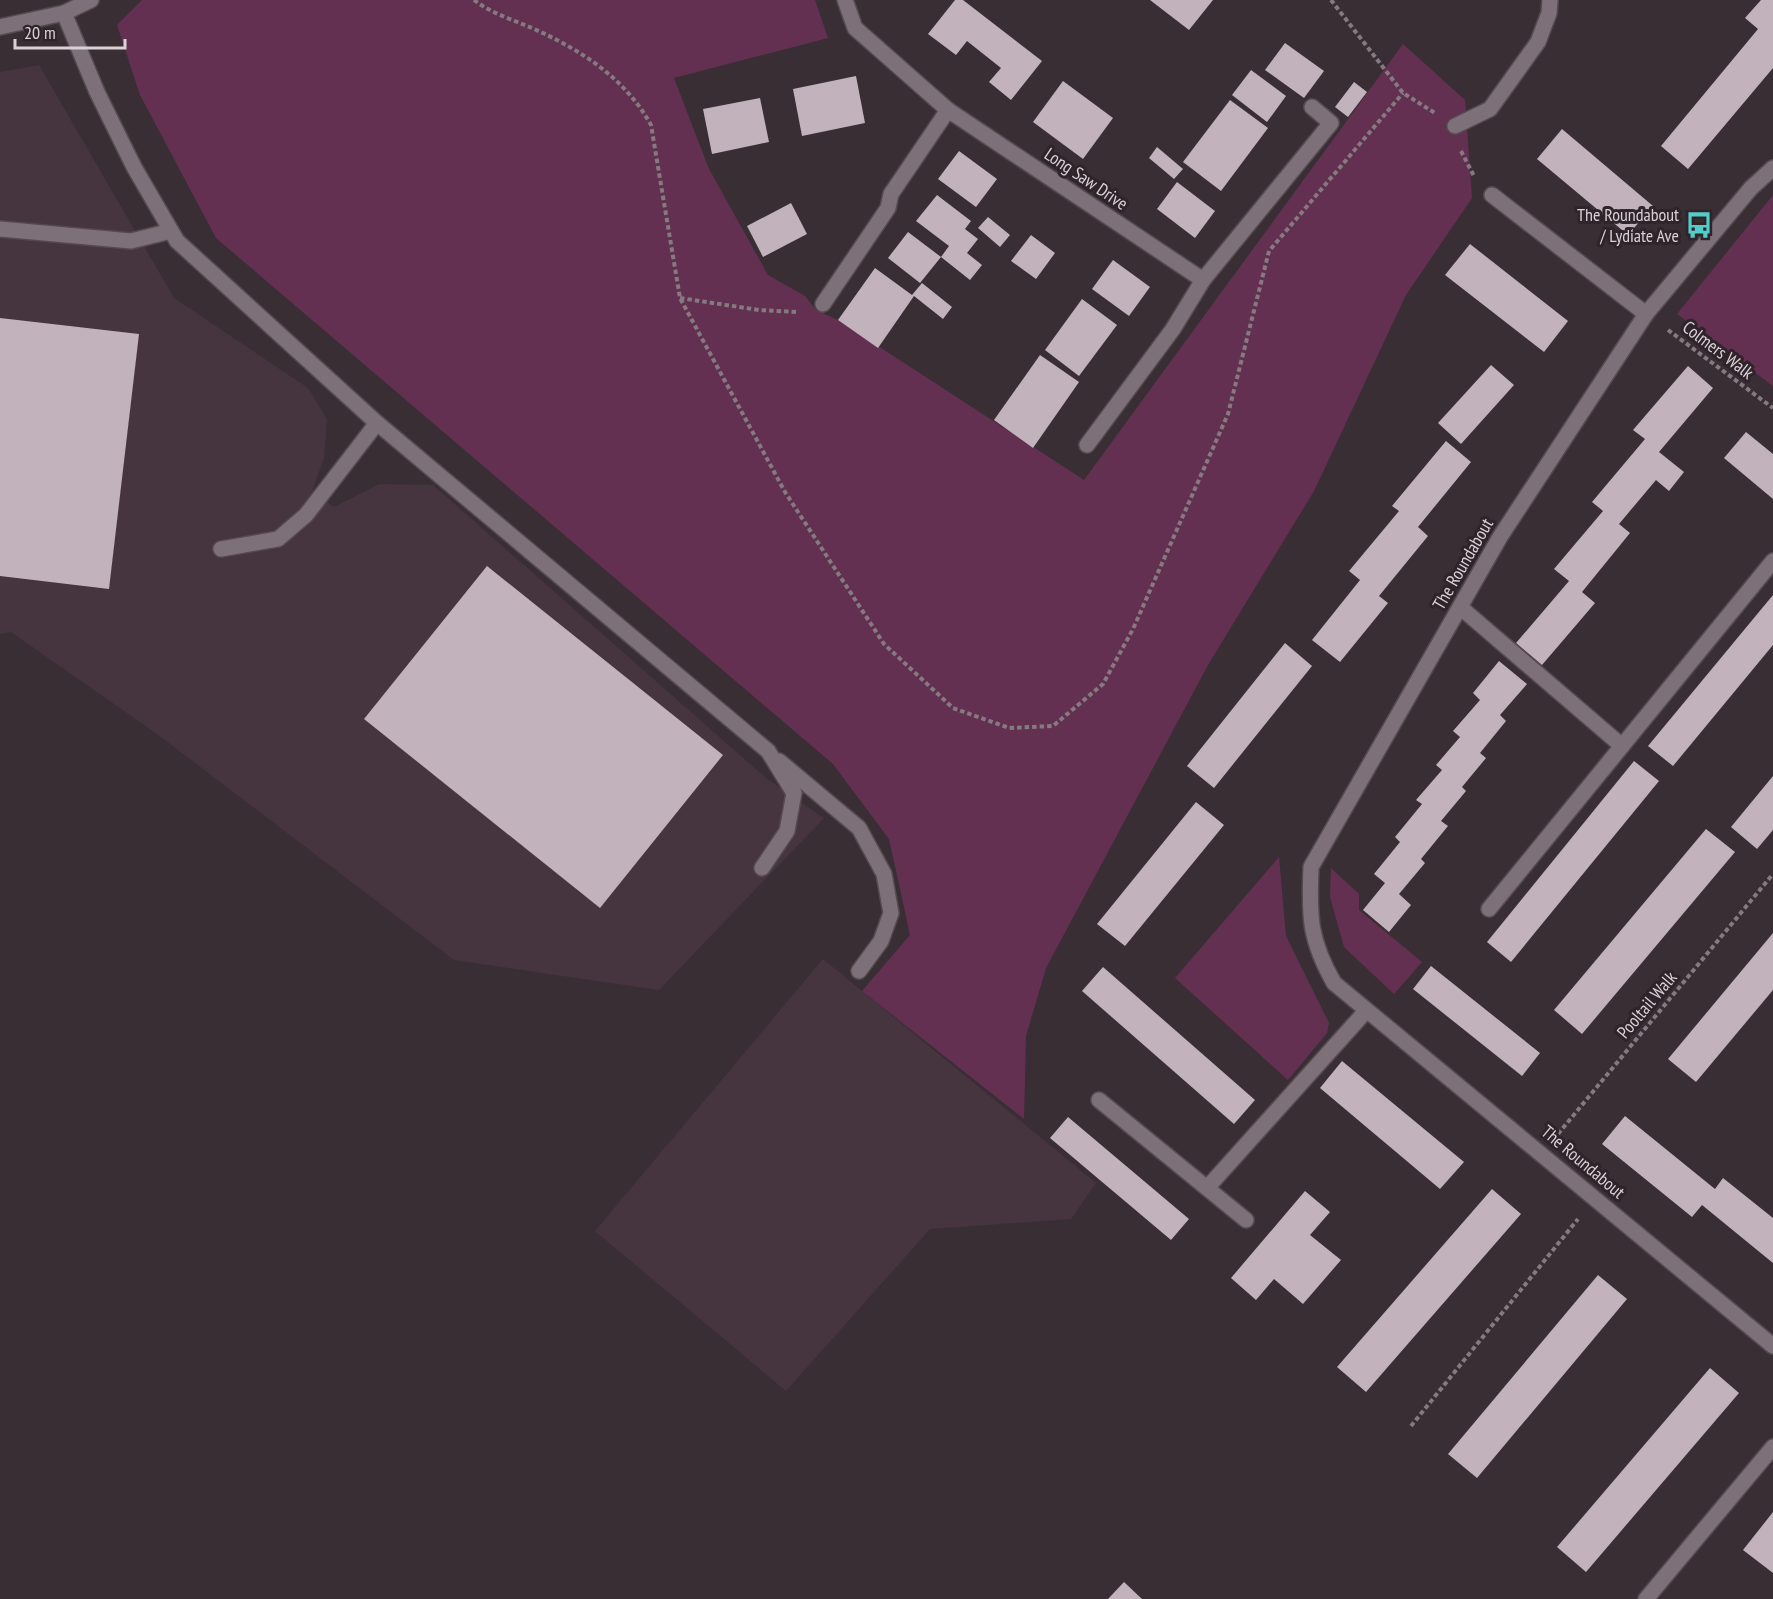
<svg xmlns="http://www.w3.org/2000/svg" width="1773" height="1599" font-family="'PT Sans Narrow',sans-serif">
	<rect width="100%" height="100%" fill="#3a2e35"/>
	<!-- built -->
	<g fill="#46343f">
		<polygon points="39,65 174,298 308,388 327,419 324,458 312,491 334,507 379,484 433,485 766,778 824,818 659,990 454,960 157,734 11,632 0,634 0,72"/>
		<polygon points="823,959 1096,1183 1071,1219 930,1229 786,1391 595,1231"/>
	</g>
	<!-- green -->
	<g fill="#633051">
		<polygon points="142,0 815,0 828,38 674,78 709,169 768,275 805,296 816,310 838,320 1084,480 1403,44 1465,100 1472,198 1406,295 1314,491 1208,665 1046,968 1026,1036 1024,1119 862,991 910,935 889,839 833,764 216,238 140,95 117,25"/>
		<polygon points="1773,195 1773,386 1677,314"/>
		<polygon points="1279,857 1286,936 1329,1023 1327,1033 1288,1080 1175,978"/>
		<polygon points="1331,868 1359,894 1359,910 1422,962 1394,994 1344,947 1330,897"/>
	</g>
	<!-- building -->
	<g fill="#c2b2bb">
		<polygon points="955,0 963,0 1042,61 1011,100 989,82 1001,68 967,41 956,55 928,34"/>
		<polygon points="1150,0 1213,0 1189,30"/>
		<polygon points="1761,0 1773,0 1773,68 1688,169 1661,146 1758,29 1745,18"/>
		<polygon points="1285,43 1324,71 1304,98 1265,70"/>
		<polygon points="1251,70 1286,96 1267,122 1232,95"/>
		<polygon points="856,76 865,123 802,136 793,89"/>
		<polygon points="1063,81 1113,118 1083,159 1033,122"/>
		<polygon points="1354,82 1367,92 1348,117 1335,107"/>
		<polygon points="760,98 769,142 712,154 703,109"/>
		<polygon points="1230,100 1268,128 1221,191 1183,162"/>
		<polygon points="1562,129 1653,206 1628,235 1537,159"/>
		<polygon points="1157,147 1183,169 1174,179 1149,158"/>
		<polygon points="959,151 997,179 976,207 938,179"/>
		<polygon points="1177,182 1215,211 1195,238 1157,209"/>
		<polygon points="937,195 971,221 965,229 978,239 967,253 982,265 970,280 941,257 949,246 916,221"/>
		<polygon points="791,203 807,234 763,257 747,226"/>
		<polygon points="988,217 1010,235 1000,247 978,228"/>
		<polygon points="908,232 941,257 920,283 888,258"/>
		<polygon points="1031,235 1055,253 1036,279 1011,261"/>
		<polygon points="1470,244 1568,321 1544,352 1445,275"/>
		<polygon points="1113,260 1150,287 1129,316 1092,289"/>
		<polygon points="875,268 912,295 922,283 952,307 943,319 914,296 878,348 838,320"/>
		<polygon points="1082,299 1117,325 1079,376 1045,350"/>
		<polygon points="0,318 139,334 109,589 0,576"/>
		<polygon points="1040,355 1079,382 1033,448 994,420"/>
		<polygon points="1491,365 1514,385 1461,444 1438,423"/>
		<polygon points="1688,366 1713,388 1659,452 1684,472 1669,491 1656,480 1619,524 1630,533 1582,592 1595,603 1542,665 1516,643 1569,581 1554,569 1603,511 1592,502 1645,439 1633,430"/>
		<polygon points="1746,432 1773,454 1773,499 1724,458"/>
		<polygon points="1446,441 1471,462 1418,527 1428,536 1379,596 1388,603 1340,662 1312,640 1360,580 1349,571 1399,511 1392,506"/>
		<polygon points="487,566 723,755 600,908 364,719"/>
		<polygon points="1773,595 1773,645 1673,766 1648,746"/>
		<polygon points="1285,643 1312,666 1214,788 1187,766"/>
		<polygon points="1499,661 1527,684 1500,715 1506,721 1480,753 1486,758 1462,787 1466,791 1441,821 1448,826 1421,859 1425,863 1399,894 1411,905 1389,932 1363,910 1385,883 1374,874 1400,842 1395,837 1422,804 1416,800 1442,770 1436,765 1460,737 1453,731 1480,700 1473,693"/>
		<polygon points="1634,761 1659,781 1511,962 1487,942"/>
		<polygon points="1773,776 1773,830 1757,849 1731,827"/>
		<polygon points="1196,802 1224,825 1125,946 1097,924"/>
		<polygon points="1706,829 1735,852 1582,1034 1554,1010"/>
		<polygon points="1773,933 1773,990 1696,1082 1668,1059"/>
		<polygon points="1431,966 1540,1053 1522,1076 1413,989"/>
		<polygon points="1103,967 1255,1100 1234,1124 1082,991"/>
		<polygon points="1342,1061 1464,1162 1440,1189 1320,1088"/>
		<polygon points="1625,1116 1715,1189 1723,1178 1773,1218 1773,1263 1702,1205 1692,1217 1602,1144"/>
		<polygon points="1068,1117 1189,1219 1171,1240 1050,1138"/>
		<polygon points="1492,1189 1521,1214 1366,1392 1337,1367"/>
		<polygon points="1305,1191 1330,1212 1310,1235 1341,1260 1303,1304 1274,1279 1256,1300 1231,1278"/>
		<polygon points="1598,1275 1627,1299 1477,1478 1448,1454"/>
		<polygon points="1710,1368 1739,1393 1586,1572 1557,1547"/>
		<polygon points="1773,1512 1773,1573 1743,1550"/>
		<polygon points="1124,1582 1142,1599 1108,1599"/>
	</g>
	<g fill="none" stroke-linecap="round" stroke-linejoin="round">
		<defs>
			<g id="minor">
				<polyline points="845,0 855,28 948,110 1203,280"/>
				<polyline points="64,13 97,92 134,167 177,241 377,423 306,515 278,539 221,549"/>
				<polyline points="0,27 64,13 91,0"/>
				<polyline points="1455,126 1490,109 1538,42 1549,13 1550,0"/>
				<path d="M 1773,168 L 1751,188 L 1646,314 L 1500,537 L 1311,867 C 1309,916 1309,939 1334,983 L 1773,1346"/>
				<polyline points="1492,195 1646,314"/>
				<polyline points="0,229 131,241 171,231"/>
				<polyline points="823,304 888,208 891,194 948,110"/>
				<polyline points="377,423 768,751 794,793 787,831 762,868"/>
				<polyline points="1087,445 1173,329 1203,280 1331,123 1312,107"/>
				<polyline points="1460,607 1622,746"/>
				<polyline points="779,761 859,828 884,874 891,913 881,941 859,971"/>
				<polyline points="1489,909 1773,561"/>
				<polyline points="1099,1100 1246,1220"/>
				<polyline points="1207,1188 1366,1011"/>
				<polyline points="1646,1599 1773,1447"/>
			</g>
		</defs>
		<!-- minor casing -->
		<use href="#minor" stroke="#554a50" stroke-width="18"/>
		<!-- path -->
		<g stroke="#847a80" stroke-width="4" stroke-dasharray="4.5 3" stroke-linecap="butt">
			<path d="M 474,0 C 491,13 513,20 532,28 C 581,50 625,78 651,125 L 680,298 L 785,492 L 884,644 L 953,708 L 1009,728 L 1053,726 L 1103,684 L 1133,629 L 1228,414 L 1269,251 L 1403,93"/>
			<polyline points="1331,0 1403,93 1435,113"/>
			<polyline points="1461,151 1474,176"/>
			<polyline points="680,298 759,310 798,312"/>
			<polyline points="1668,330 1773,408"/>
			<polyline points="1558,1134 1773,874"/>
			<polyline points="1411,1426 1578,1219"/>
		</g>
		<!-- minor -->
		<use href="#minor" stroke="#7e7078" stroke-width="15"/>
	</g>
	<!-- icons -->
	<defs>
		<symbol id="bus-bare" viewBox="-9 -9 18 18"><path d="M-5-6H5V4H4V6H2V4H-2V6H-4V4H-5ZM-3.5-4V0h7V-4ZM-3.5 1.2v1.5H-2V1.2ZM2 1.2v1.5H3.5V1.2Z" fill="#53cdca" stroke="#30242b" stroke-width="2.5" paint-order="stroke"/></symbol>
	</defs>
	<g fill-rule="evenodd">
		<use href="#bus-bare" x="1680" y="206" width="38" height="38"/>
	</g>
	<g text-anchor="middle" stroke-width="6" stroke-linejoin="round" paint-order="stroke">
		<!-- street labels -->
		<g font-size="18" fill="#d9d1d6" stroke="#30242b">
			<text transform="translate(1086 179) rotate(34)" y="6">Long Saw Drive</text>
			<text transform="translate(1718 350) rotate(37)" y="6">Colmers Walk</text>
			<text transform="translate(1463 564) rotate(-60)" y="6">The Roundabout</text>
			<text transform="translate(1647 1005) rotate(-50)" y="6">Pooltail Walk</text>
			<text transform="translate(1583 1162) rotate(40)" y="6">The Roundabout</text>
		</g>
		<!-- poi labels -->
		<g font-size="18" fill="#d9d1d6" stroke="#30242b" text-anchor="end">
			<text x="1679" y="221">The Roundabout<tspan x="1679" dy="21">/ Lydiate Ave</tspan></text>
		</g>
	</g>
	<!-- scale -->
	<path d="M15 39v9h110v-9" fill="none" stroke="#d9d1d6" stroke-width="3"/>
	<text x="24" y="39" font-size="18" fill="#d9d1d6" stroke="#30242b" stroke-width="4.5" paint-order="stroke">20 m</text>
</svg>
